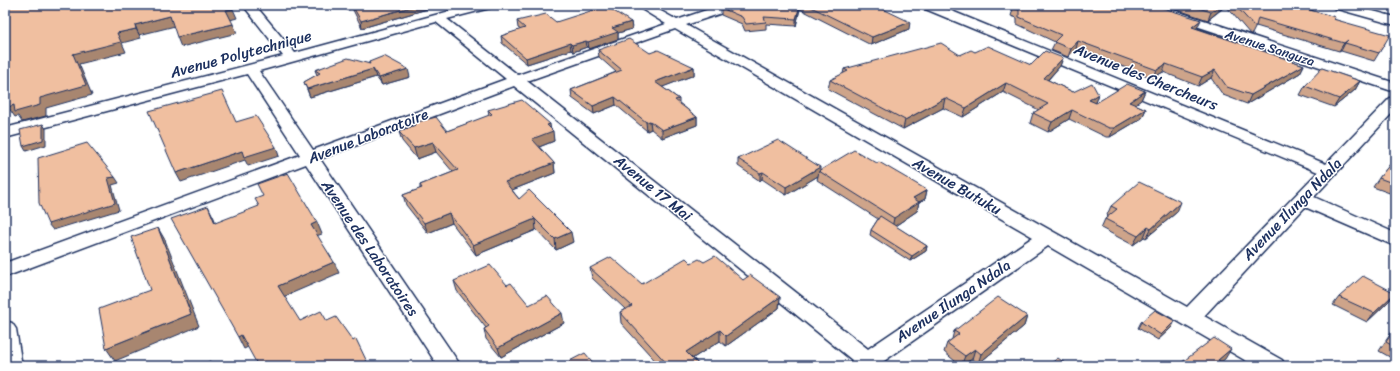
<svg xmlns="http://www.w3.org/2000/svg" width="1400" height="371" font-family="Sriracha,sans-serif">
	<rect width="100%" height="100%" fill="#fff"/>
	<filter id="ink" filterUnits="userSpaceOnUse"><feTurbulence type="fractalNoise" baseFrequency=".025" numOctaves="2"/><feDisplacementMap in="SourceGraphic" scale="8" xChannelSelector="R" yChannelSelector="G"/><feConvolveMatrix kernelMatrix="1 2 1 2 8 2 1 2 1" color-interpolation-filters="sRGB"/></filter>
	<g filter="url(#ink)">
		<g fill="none" stroke-linecap="round" stroke-linejoin="round">
			<defs>
				<g id="street">
					<path d="M 243,5 L 255,5 L 295,53 L 472,5 L 492,5 L 490,8 L 447,19 L 518,75 L 666,24 L 635,5 L 650,5 L 677,20 L 721,5 L 739,5 L 737,8 L 686,25 L 1187,307 L 1318,172 L 923,8 L 921,5 L 937,5 L 1326,164 L 1390,98 L 1395,97 L 1395,110 L 1314,197 L 1395,233 L 1395,246 L 1305,207 L 1204,316 L 1282,360 L 1285,366 L 1255,366 L 1048,246 L 877,366 L 849,366 L 852,360 L 514,86 L 320,159 L 461,366 L 438,366 L 306,164 L 5,277 L 5,263 L 300,155 L 247,74 L 5,138 L 5,128 L 283,56 ZM 436,22 L 506,79 L 313,150 L 259,71 ZM 675,29 L 1033,237 L 868,349 L 527,81 Z"/>
					<polygon points="1140,5 1158,5 1395,83 1395,92 1142,8"/>
					<polygon points="1332,5 1351,5 1395,17 1395,25 1334,8"/>
					<polygon points="5,321 12,323 16,329 22,366 5,366"/>
				</g>
			</defs>
			<!-- street casing -->
			<use href="#street" stroke="#1b2f5e" stroke-width="3"/>
			<!-- street -->
			<use href="#street" fill="#fff" fill-rule="evenodd"/>
		</g>
		<!-- wall -->
		<g fill="#cea48a" stroke="#1b2f5e">
			<polygon points="340,5 431,5 427,6 427,9 362,28 352,8 346,10"/>
			<polygon points="699,5 717,5 706,8"/>
			<polygon points="730,5 881,5 885,10 909,29 871,45 800,9 796,26 766,24 766,29 745,31 742,24 721,15 721,8"/>
			<polygon points="1014,5 1154,5 1197,28 1304,65 1300,73 1247,104 1223,95 1211,78 1198,86 1163,72 1153,78 1076,49 1068,57 1051,50 1055,42 1017,24 1017,18 1011,16"/>
			<polygon points="1163,5 1317,5 1316,7 1311,10 1335,17 1334,19 1385,43 1374,61 1341,51 1342,49 1339,51 1256,26 1252,34 1250,34 1226,6 1208,20"/>
			<polygon points="517,21 556,22 631,22 632,29 618,33 618,39 589,49 587,47 573,52 571,50 527,64 502,43 501,36 521,30 518,28"/>
			<polygon points="598,50 650,53 694,67 694,75 662,87 679,99 679,103 697,117 697,125 662,138 651,129 647,131 616,105 594,114 572,98 571,90 616,72 599,57"/>
			<polygon points="975,52 1031,65 1063,58 1060,66 1048,80 1073,92 1098,94 1095,102 1096,103 1145,91 1141,100 1135,104 1146,109 1142,118 1110,137 1106,137 1069,119 1048,132 1030,123 1033,113 1039,110 1003,92 963,117 943,108 903,129 828,89 830,80 843,74 844,69 960,55"/>
			<polygon points="369,62 410,77 382,85 376,77 310,97 304,82 317,75 315,70 369,64"/>
			<polygon points="1360,81 1355,90 1334,107 1300,95 1305,86"/>
			<polygon points="488,110 551,129 554,141 539,147 554,163 555,173 512,190 519,199 573,242 556,250 536,229 536,230 476,255 452,223 428,233 406,205 403,195 420,189 420,185 453,172 436,152 417,159 402,141 399,132 415,125 414,123 447,131 489,116"/>
			<polygon points="1395,158 1395,195 1373,187 1379,178"/>
			<polygon points="738,159 820,170 927,190 925,199 919,202 917,211 895,226 927,246 926,251 910,261 870,235 871,230 878,219 817,180 818,176 786,195 762,179 760,181 738,166"/>
			<polygon points="1111,206 1177,212 1146,238 1144,237 1133,245 1101,228 1105,219 1108,216 1107,215"/>
			<polygon points="704,262 743,280 780,297 779,308 726,346 720,341 693,358 700,366 660,366 621,323 620,312 625,309 592,278 590,268 642,284 691,263"/>
			<polygon points="454,281 507,285 529,305 564,323 501,357 486,339 484,329 486,328 457,291"/>
			<polygon points="1395,293 1389,301 1367,322 1333,305 1339,297"/>
			<polygon points="1027,316 1024,326 978,364 972,359 961,366 944,352 947,343 952,339 954,331"/>
			<polygon points="1141,322 1172,327 1158,340 1138,328"/>
			<polygon points="1395,327 1395,360 1379,351"/>
		</g>
		<!-- shaded-wall -->
		<g fill="#a88670" stroke="#1b2f5e">
			<polygon points="345,5 351,5 352,8 346,10"/>
			<polygon points="418,5 431,5 427,6 427,9 362,28 361,21"/>
			<polygon points="707,5 717,5 706,8"/>
			<polygon points="800,5 801,5 800,9 796,26 796,19"/>
			<polygon points="1221,5 1226,5 1208,20 1211,12"/>
			<polygon points="1312,5 1317,5 1316,7 1302,17 1306,9"/>
			<polygon points="233,9 237,18 230,20 226,10"/>
			<polygon points="170,16 175,26 139,35 135,25"/>
			<polygon points="1201,20 1197,28 1189,34 1192,27"/>
			<polygon points="631,22 632,29 618,33 618,39 589,49 588,42 612,28"/>
			<polygon points="910,22 909,29 871,45 872,37"/>
			<polygon points="233,24 237,33 181,47 177,37"/>
			<polygon points="136,29 141,38 122,43 126,52 79,64 92,95 46,108 46,116 22,122 18,116 15,117 8,107 40,98 73,54 117,33"/>
			<polygon points="1348,40 1345,43 1342,49 1339,51 1344,43"/>
			<polygon points="586,41 587,47 573,52 572,45"/>
			<polygon points="1078,41 1076,49 1068,57 1071,49"/>
			<polygon points="570,43 571,50 527,64 526,58"/>
			<polygon points="1063,58 1060,66 1041,87 1044,78"/>
			<polygon points="1166,64 1163,72 1153,78 1157,70"/>
			<polygon points="1304,65 1300,73 1247,104 1251,95"/>
			<polygon points="694,67 694,75 655,90 655,82"/>
			<polygon points="373,69 376,77 310,97 307,89"/>
			<polygon points="408,69 410,77 382,85 379,78"/>
			<polygon points="1215,70 1211,78 1198,86 1202,77"/>
			<polygon points="1360,81 1355,90 1334,107 1339,99"/>
			<polygon points="1006,83 1003,92 963,117 966,108"/>
			<polygon points="1145,91 1141,100 1126,111 1129,102"/>
			<polygon points="1098,94 1095,103 1089,100"/>
			<polygon points="615,97 616,105 594,114 593,106"/>
			<polygon points="945,98 943,108 903,129 905,120"/>
			<polygon points="1146,109 1142,118 1110,137 1114,128"/>
			<polygon points="1072,110 1069,119 1048,132 1052,122"/>
			<polygon points="697,117 697,125 662,138 662,130"/>
			<polygon points="650,121 651,129 647,131 646,122"/>
			<polygon points="43,124 46,129 46,145 26,151 23,146"/>
			<polygon points="550,124 551,131 553,131 554,141 534,149 532,139 547,125"/>
			<polygon points="433,142 436,152 417,159 414,148"/>
			<polygon points="276,147 279,156 248,166 245,160 181,182 176,173 242,151"/>
			<polygon points="554,163 555,173 507,192 505,182"/>
			<polygon points="820,167 820,172 819,171 818,176 786,195 786,187"/>
			<polygon points="763,172 762,179 760,181 760,173"/>
			<polygon points="115,177 119,183 112,185 119,210 53,230 48,224 108,178"/>
			<polygon points="927,190 925,199 919,202 917,211 892,228 894,218 913,198"/>
			<polygon points="1181,202 1177,212 1146,238 1151,229"/>
			<polygon points="208,206 214,218 220,234 215,223"/>
			<polygon points="449,213 452,223 428,233 424,223"/>
			<polygon points="535,219 536,230 476,255 473,245"/>
			<polygon points="317,222 322,234 316,236 311,225"/>
			<polygon points="1148,227 1144,237 1133,245 1138,236"/>
			<polygon points="158,228 165,240 199,326 115,361 106,348 191,314"/>
			<polygon points="571,232 573,242 556,250 555,239"/>
			<polygon points="927,246 926,251 910,261 912,256"/>
			<polygon points="334,262 339,273 283,297 278,286"/>
			<polygon points="1395,293 1389,301 1367,322 1374,313"/>
			<polygon points="780,297 779,308 726,346 726,336"/>
			<polygon points="562,313 564,323 501,357 498,348"/>
			<polygon points="1027,316 1024,326 978,364 981,354"/>
			<polygon points="1175,321 1172,327 1158,340 1161,335"/>
			<polygon points="720,330 720,341 687,362 686,352"/>
			<polygon points="241,335 248,347 244,349 238,337"/>
			<polygon points="975,349 972,359 961,366 965,356"/>
			<polygon points="1231,349 1225,359 1216,366 1218,360"/>
		</g>
		<!-- building -->
		<g fill="#f0bfa0" stroke="#1b2f5e">
			<polygon points="5,5 230,5 233,9 226,10 233,24 177,37 170,16 135,25 136,29 117,33 121,42 73,54 86,85 40,98 40,105 15,112 14,105 8,107 5,95"/>
			<polygon points="352,5 418,5 361,21"/>
			<polygon points="730,5 800,5 796,19 764,17 766,22 746,24 742,17 721,8"/>
			<polygon points="807,5 881,5 885,7 881,8 910,22 872,37"/>
			<polygon points="1017,5 1154,5 1201,20 1192,27 1304,65 1251,95 1227,87 1215,70 1202,77 1166,64 1157,70 1078,41 1071,49 1054,42 1061,35 1019,17 1019,10 1013,8 1018,6"/>
			<polygon points="1189,5 1221,5 1211,12"/>
			<polygon points="1235,5 1312,5 1306,9 1335,17 1333,19 1390,35 1379,53 1345,43 1348,40 1344,43 1258,18 1256,26 1254,26"/>
			<polygon points="606,6 631,22 612,28 618,32 588,42 586,41 572,45 570,43 526,58 501,36 525,28 517,21 546,14 556,22"/>
			<polygon points="629,39 650,53 658,50 694,67 655,82 679,99 675,100 697,117 662,130 650,121 646,122 615,97 593,106 571,90 622,70 598,50"/>
			<polygon points="941,43 960,55 971,50 975,52 988,46 1031,65 1045,51 1063,58 1044,78 1073,92 1092,83 1098,94 1089,100 1096,103 1127,84 1145,91 1129,102 1146,109 1114,128 1109,128 1072,110 1052,122 1033,113 1048,104 1006,83 966,108 945,98 905,120 830,80 848,71 844,69"/>
			<polygon points="384,56 408,69 379,78 373,69 307,89 304,82 320,73 315,70 348,58 370,64 369,62"/>
			<polygon points="1322,68 1360,81 1339,99 1305,86"/>
			<polygon points="222,91 236,122 256,116 276,147 244,157 242,151 176,173 149,111"/>
			<polygon points="522,100 550,124 547,125 553,131 532,139 554,163 505,182 519,199 529,190 571,232 555,239 533,217 535,219 473,245 449,213 424,223 403,195 422,188 420,185 458,170 433,142 414,148 399,132 415,125 414,123 436,117 447,131 492,114 488,110"/>
			<polygon points="43,124 43,140 23,146 20,130"/>
			<polygon points="778,140 820,167 786,187 763,172 760,173 738,159"/>
			<polygon points="87,143 115,177 108,178 115,203 48,224 39,203 38,158"/>
			<polygon points="854,150 877,163 879,162 927,190 913,198 919,202 894,218 819,171"/>
			<polygon points="1395,158 1395,184 1379,178"/>
			<polygon points="288,173 317,222 311,225 334,262 278,286 300,321 321,311 327,321 336,317 353,341 356,339 369,366 258,366 241,335 238,337 171,219 208,206 215,223 259,206 255,199 263,196 257,184"/>
			<polygon points="1139,182 1181,202 1151,229 1148,227 1138,236 1105,219 1117,209 1111,206"/>
			<polygon points="880,216 927,246 912,256 871,230"/>
			<polygon points="158,228 191,314 106,348 99,309 150,290 131,237"/>
			<polygon points="715,256 743,280 750,275 780,297 726,336 720,330 686,352 700,366 669,366 620,312 632,306 590,268 611,257 642,284 686,258 691,263 699,259 704,262"/>
			<polygon points="490,265 507,285 511,283 529,305 547,296 562,313 498,348 484,329 489,326 454,281"/>
			<polygon points="1363,276 1395,293 1374,313 1339,297"/>
			<polygon points="998,297 1027,316 981,354 975,349 965,356 947,343 959,334 954,331"/>
			<polygon points="1155,310 1175,321 1161,335 1141,322"/>
			<polygon points="1395,329 1395,347 1386,342"/>
			<polygon points="1214,338 1231,349 1218,360 1227,366 1177,366"/>
			<polygon points="585,353 596,366 560,366"/>
			<polygon points="1058,358 1069,366 1047,366"/>
			<polygon points="210,361 212,366 200,366"/>
			<polygon points="775,362 779,366 770,366"/>
		</g>
	</g>
	<g text-anchor="middle" stroke-width="3" stroke-linejoin="round" paint-order="stroke">
		<!-- far-street labels -->
		<g font-size="13" fill="#1b2f5e" stroke="#fff">
			<text transform="translate(1270 47) rotate(18)" y="5">Avenue Sanguza</text>
		</g>
		<!-- street labels -->
		<g font-size="15" fill="#1b2f5e" stroke="#fff">
			<text transform="translate(241 54) rotate(-15)" y="5">Avenue Polytechnique</text>
			<text transform="translate(1146 77) rotate(22)" y="5">Avenue des Chercheurs</text>
			<text transform="translate(368 136) rotate(-21)" y="5">Avenue Laboratoire</text>
			<text transform="translate(957 186) rotate(30)" y="5">Avenue Butuku</text>
			<text transform="translate(653 188) rotate(39)" y="5">Avenue 17 Mai</text>
			<text transform="translate(1292 209) rotate(-46)" y="5">Avenue Ilunga Ndala</text>
			<text transform="translate(370 248) rotate(56)" y="5">Avenue des Laboratoires</text>
			<text transform="translate(953 301) rotate(-34)" y="5">Avenue Ilunga Ndala</text>
		</g>
	</g>
	<!-- margin -->
	<rect width="1400" height="371" fill="none" stroke="#fff" stroke-width="20"/>
	<rect x="10" y="10" width="1380" height="351" fill="none" stroke="#1b2f5e" stroke-width="1.5" filter="url(#ink)"/>
</svg>
